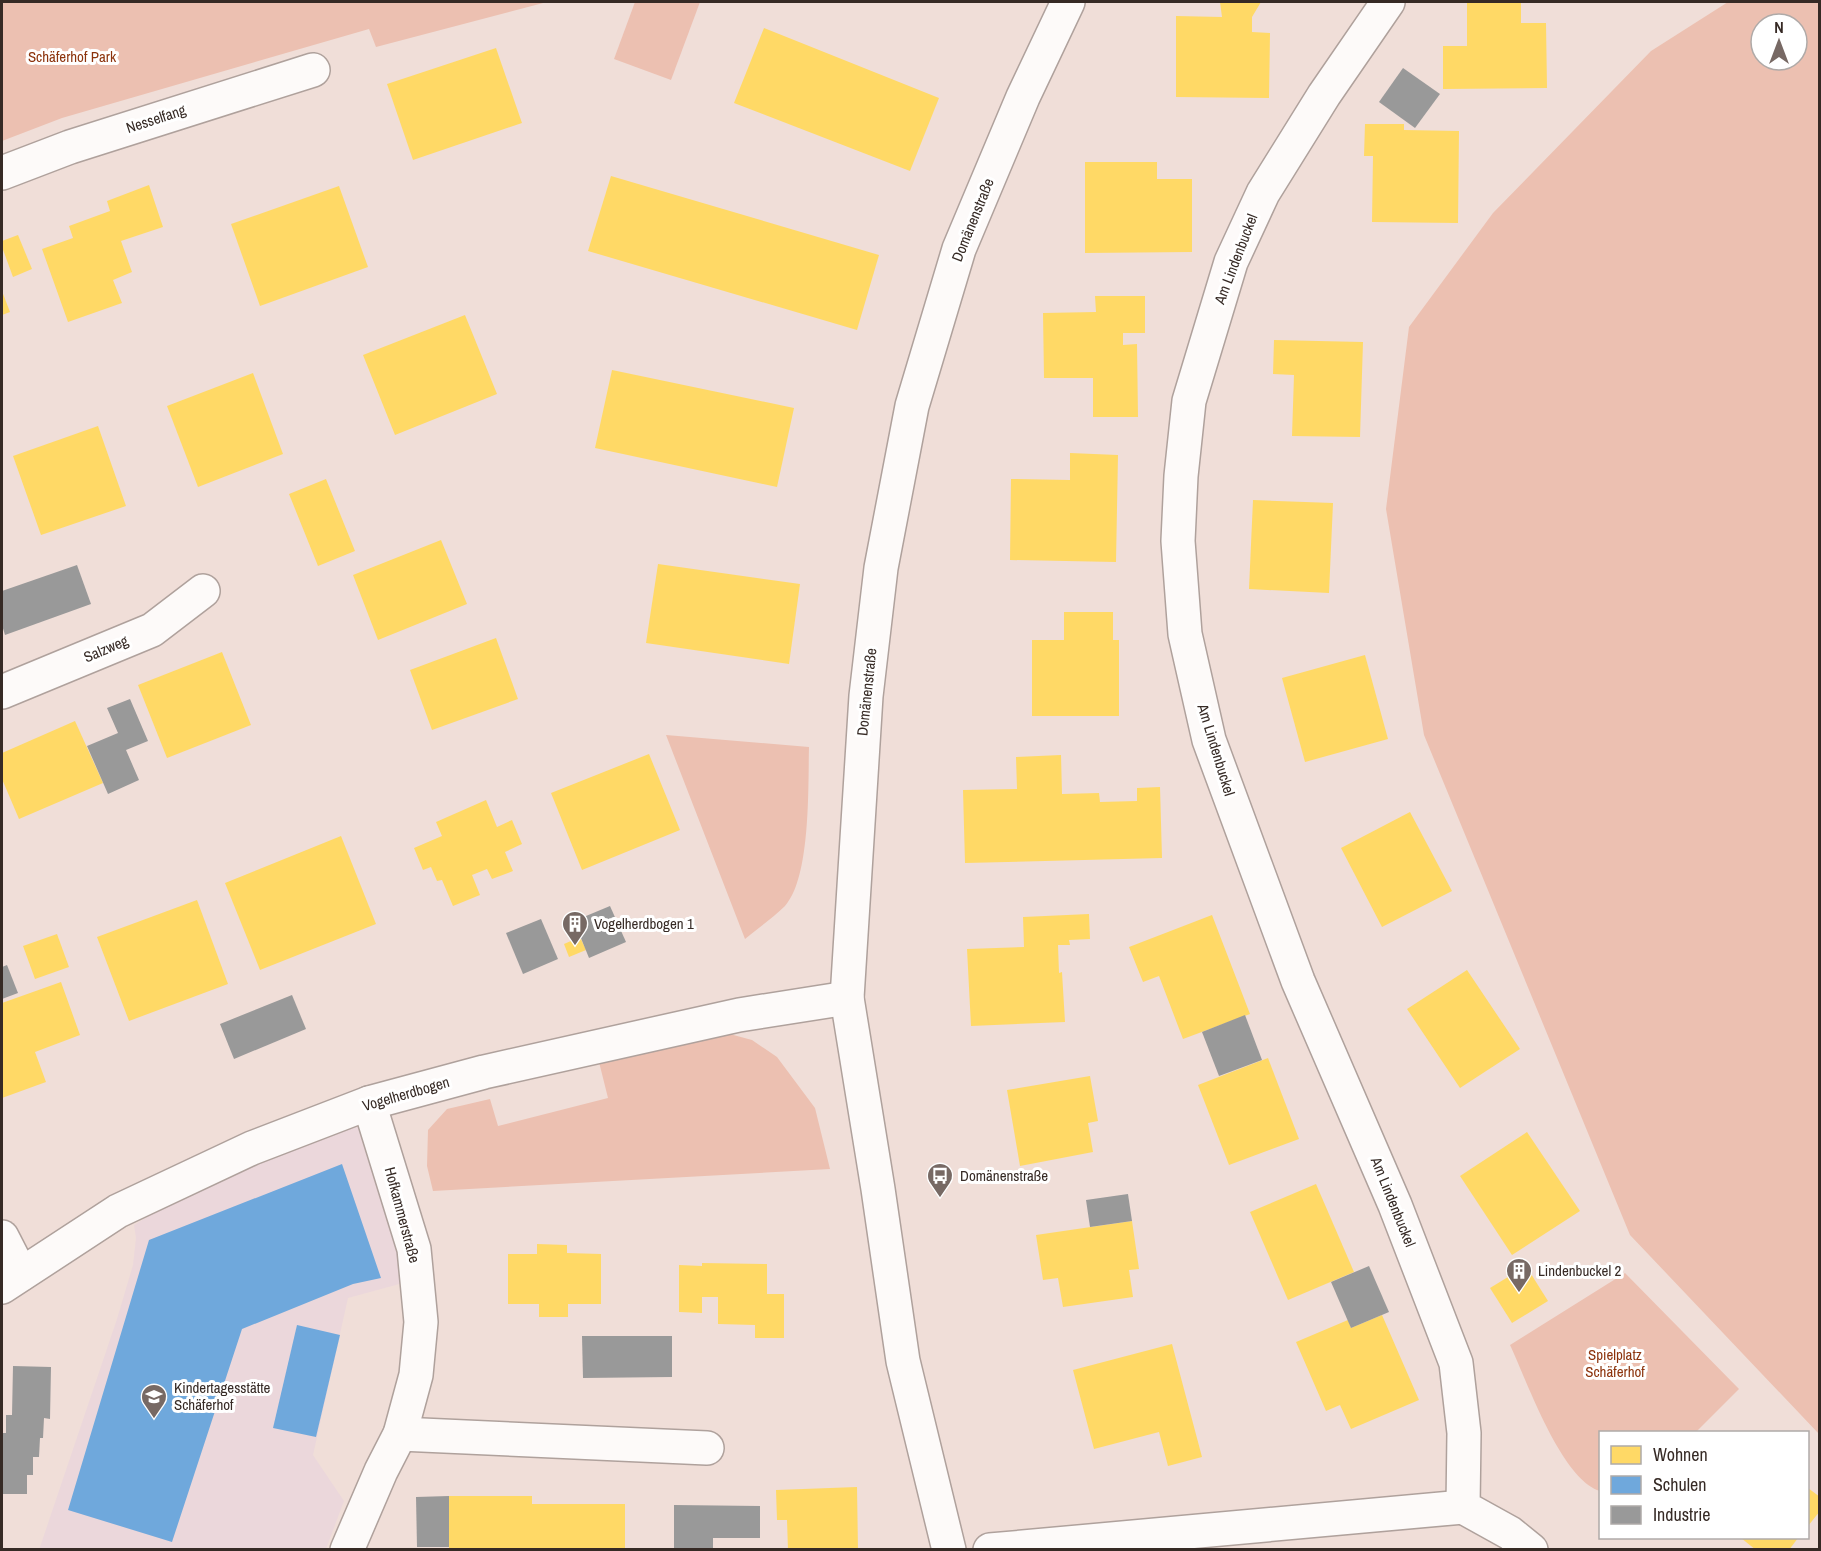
<svg xmlns="http://www.w3.org/2000/svg" width="1821" height="1551" font-family="'Archivo Narrow',sans-serif">
	<rect width="100%" height="100%" fill="#f0ded8"/>
	<!-- education -->
	<polygon fill="#ebd7db" points="370,1120 414,1280 348,1298 313,1455 344,1501 326,1549 39,1550 117,1319 133,1265 136,1238 134,1225 157,1211 265,1160"/>
	<!-- green -->
	<g fill="#ecc0b1" fill-rule="evenodd">
		<polygon points="2,2 547,2 376,47 369,29 62,118 2,141"/>
		<polygon points="635,2 700,2 671,80 614,59"/>
		<path d="M 1728,2 L 1819,2 L 1819,1434 L 1630,1235 L 1424,735 L 1386,509 L 1409,327 L 1493,213 L 1651,51 ZM 1761,24 L 1797,24 L 1797,60 L 1761,60 Z"/>
		<path d="M 666,735 L 809,747 C 808,786 811,877 785,906 C 773,918 758,928 745,939 Z"/>
		<polygon points="726,1033 752,1040 777,1057 815,1108 830,1169 433,1191 427,1166 428,1130 447,1109 490,1099 498,1126 608,1098 599,1062"/>
		<path d="M 1625,1273 L 1739,1389 L 1696,1432 L 1600,1432 L 1600,1491 C 1561,1479 1527,1381 1510,1345 Z"/>
	</g>
	<!-- homes -->
	<g fill="#ffd966">
		<polygon points="1220,2 1261,2 1252,17 1252,32 1270,33 1269,98 1176,97 1176,16 1222,17"/>
		<polygon points="1467,2 1521,2 1521,23 1546,23 1547,88 1443,89 1443,46 1467,46"/>
		<polygon points="764,28 939,98 910,171 734,103"/>
		<polygon points="496,48 522,123 413,160 387,84"/>
		<polygon points="1365,124 1404,124 1404,130 1459,131 1458,223 1372,222 1373,156 1364,156"/>
		<polygon points="1085,162 1157,162 1157,179 1192,179 1192,252 1085,253"/>
		<polygon points="611,176 879,255 857,330 588,251"/>
		<polygon points="149,185 163,227 121,241 132,272 113,280 122,303 68,322 42,249 73,238 69,226 110,211 107,201"/>
		<polygon points="339,186 368,267 260,306 231,224"/>
		<polygon points="18,235 32,269 13,277 2,247 2,241"/>
		<polygon points="2,291 10,312 2,315"/>
		<polygon points="1095,296 1145,296 1145,333 1123,333 1123,345 1137,344 1138,417 1093,417 1093,378 1044,378 1043,313 1096,312"/>
		<polygon points="465,315 497,394 395,435 363,355"/>
		<polygon points="1274,340 1363,342 1360,437 1292,436 1294,375 1273,374"/>
		<polygon points="612,370 794,408 777,487 595,448"/>
		<polygon points="253,373 283,454 198,487 167,406"/>
		<polygon points="98,426 126,506 41,535 13,456"/>
		<polygon points="1070,453 1118,455 1116,562 1010,560 1011,479 1070,480"/>
		<polygon points="326,479 355,551 318,566 289,494"/>
		<polygon points="1253,500 1333,503 1329,593 1249,589"/>
		<polygon points="441,540 467,604 378,640 353,575"/>
		<polygon points="658,564 800,584 789,664 646,643"/>
		<polygon points="1064,612 1113,612 1113,640 1119,640 1119,716 1032,716 1032,640 1064,640"/>
		<polygon points="496,638 518,699 432,730 410,670"/>
		<polygon points="222,652 251,725 167,758 138,685"/>
		<polygon points="1365,655 1388,739 1305,762 1282,678"/>
		<polygon points="75,721 103,783 19,819 2,779 2,753"/>
		<polygon points="649,754 680,830 582,870 551,793"/>
		<polygon points="1061,755 1062,794 1099,793 1100,802 1137,801 1137,788 1160,787 1162,858 965,863 963,790 1017,789 1016,757"/>
		<polygon points="486,800 497,827 512,820 522,844 505,852 513,871 492,879 487,869 472,875 480,895 453,906 442,880 437,881 431,867 423,870 414,848 442,836 436,822"/>
		<polygon points="1410,812 1452,891 1382,927 1341,848"/>
		<polygon points="341,836 376,924 260,970 225,883"/>
		<polygon points="197,900 228,984 129,1021 97,937"/>
		<polygon points="1089,914 1090,939 1069,940 1070,945 1058,945 1059,973 1062,972 1065,1022 971,1026 967,949 1024,947 1023,917"/>
		<polygon points="1212,915 1250,1014 1183,1039 1159,976 1143,982 1129,947"/>
		<polygon points="57,934 69,967 35,979 23,946"/>
		<polygon points="580,937 586,950 569,957 564,944"/>
		<polygon points="1467,970 1520,1049 1460,1088 1407,1009"/>
		<polygon points="61,982 80,1035 35,1052 46,1082 2,1098 2,1003"/>
		<polygon points="1268,1058 1299,1139 1229,1165 1198,1085"/>
		<polygon points="1090,1076 1098,1121 1088,1123 1093,1152 1020,1166 1007,1090"/>
		<polygon points="1527,1132 1580,1211 1512,1255 1460,1176"/>
		<polygon points="1316,1184 1354,1272 1288,1300 1250,1212"/>
		<polygon points="1132,1221 1139,1269 1129,1270 1133,1297 1063,1307 1058,1278 1043,1280 1036,1235"/>
		<polygon points="537,1244 567,1245 567,1253 601,1254 601,1304 568,1304 568,1317 539,1317 539,1304 508,1304 508,1254 537,1254"/>
		<polygon points="702,1263 767,1264 767,1294 784,1294 784,1338 755,1338 755,1325 718,1324 718,1297 702,1297 702,1313 679,1312 679,1265 702,1266"/>
		<polygon points="1526,1266 1548,1301 1512,1323 1490,1288"/>
		<polygon points="1382,1315 1419,1400 1351,1429 1340,1405 1326,1411 1296,1342 1348,1320 1351,1328"/>
		<polygon points="1172,1344 1202,1457 1168,1466 1159,1432 1094,1449 1073,1370"/>
		<polygon points="857,1487 858,1550 788,1550 787,1520 777,1520 776,1490"/>
		<polygon points="1808,1488 1820,1497 1820,1511 1808,1526"/>
		<polygon points="449,1496 532,1496 532,1504 625,1504 625,1550 449,1550"/>
		<polygon points="1741,1538 1798,1538 1789,1550 1756,1550"/>
	</g>
	<!-- schools -->
	<g fill="#6fa8dc">
		<polygon points="342,1164 381,1278 353,1284 242,1329 172,1542 68,1510 149,1240"/>
		<polygon points="297,1325 340,1335 316,1437 273,1428"/>
	</g>
	<!-- industry -->
	<g fill="#999">
		<polygon points="1403,68 1440,94 1415,128 1379,102"/>
		<polygon points="77,565 91,604 5,635 2,625 2,591"/>
		<polygon points="130,699 148,741 126,750 139,780 108,794 87,746 118,733 107,708"/>
		<polygon points="610,906 626,942 589,958 574,921"/>
		<polygon points="541,919 558,959 523,974 506,933"/>
		<polygon points="7,965 18,993 2,999 2,967"/>
		<polygon points="292,995 306,1029 234,1059 220,1024"/>
		<polygon points="1245,1015 1262,1060 1219,1076 1202,1032"/>
		<polygon points="1128,1194 1132,1221 1090,1227 1086,1200"/>
		<polygon points="1369,1266 1389,1312 1351,1328 1331,1282"/>
		<polygon points="582,1336 672,1336 672,1377 583,1378"/>
		<polygon points="13,1366 51,1367 50,1419 44,1418 43,1438 40,1438 39,1457 33,1457 33,1475 27,1475 27,1494 2,1494 2,1433 6,1433 6,1415 12,1415"/>
		<polygon points="449,1496 449,1547 417,1547 416,1497"/>
		<polygon points="674,1505 760,1506 760,1538 713,1538 713,1550 674,1550"/>
	</g>
	<g fill="none" stroke-linecap="round" stroke-linejoin="round">
		<defs>
			<g id="minor">
				<polyline points="1388,2 1324,95 1263,193 1231,262 1189,401 1181,476 1178,541 1185,634 1209,740 1298,981 1395,1205 1456,1363 1464,1433 1463,1507 1510,1533 1531,1550"/>
				<polyline points="2,173 70,147 313,70"/>
				<polyline points="2,692 152,630 203,591"/>
				<polyline points="2,1237 21,1274"/>
				<polyline points="2,1287 118,1211 252,1148 369,1103 484,1072 739,1015 847,998"/>
				<polyline points="400,1434 707,1448"/>
				<polyline points="347,1550 381,1471 400,1434 416,1375 421,1322 414,1249 369,1103"/>
				<polyline points="949,1550 903,1361 878,1189 847,998 866,696 881,568 912,406 959,249 1023,97 1068,2"/>
				<polyline points="990,1550 1463,1507"/>
			</g>
		</defs>
		<!-- minor casing -->
		<use href="#minor" stroke="#afa19c" stroke-width="36"/>
		<!-- minor -->
		<use href="#minor" stroke="#fdfaf9" stroke-width="33"/>
	</g>
	<!-- icons -->
	<defs>
		<symbol id="building-pin" viewBox="-11 -11 22 30"><path d="M0 17L-7.5 6A9.5 9.5 0 1 1 7.5 6Z" fill="#776964" stroke="#fff"/><path d="M-4-6H4V6H1V3H-1V6H-4ZM-2.5-4.3h1.7v1.8h-1.7ZM.8-4.3h1.7v1.8H.8ZM-2.5-1h1.7V.8h-1.7ZM.8-1h1.7V.8H.8Z" fill="#fff"/></symbol>
		<symbol id="bus-pin" viewBox="-11 -11 22 30"><path d="M0 17L-7.5 6A9.5 9.5 0 1 1 7.5 6Z" fill="#776964" stroke="#fff"/><path d="M-5-6H5V4H4V6H2V4H-2V6H-4V4H-5ZM-3.5-4V0h7V-4ZM-3.5 1.2v1.5H-2V1.2ZM2 1.2v1.5H3.5V1.2Z" fill="#fff"/></symbol>
		<symbol id="school-pin" viewBox="-11 -11 22 30"><path d="M0 17L-7.5 6A9.5 9.5 0 1 1 7.5 6Z" fill="#776964" stroke="#fff"/><path d="M0-5L7-2L0 1L-7-2ZM-4 1L0 2.5L4 1V4Q0 6-4 4Z" fill="#fff"/></symbol>
	</defs>
	<g fill-rule="evenodd">
		<use href="#building-pin" x="560" y="909" width="30" height="40"/>
		<use href="#bus-pin" x="925" y="1161" width="30" height="40"/>
		<use href="#building-pin" x="1504" y="1256" width="30" height="40"/>
		<use href="#school-pin" x="139" y="1382" width="30" height="40"/>
	</g>
	<g text-anchor="middle" stroke-width="6" stroke-linejoin="round" paint-order="stroke">
		<!-- park labels -->
		<g font-size="15" fill="#8c330c" stroke="#fff">
			<text x="72" y="62">Schäferhof Park</text>
			<text x="1615" y="1360">Spielplatz<tspan x="1615" dy="17">Schäferhof</tspan></text>
		</g>
		<!-- street labels -->
		<g font-size="15" fill="#362a25" stroke="#fff">
			<text transform="translate(156 119) rotate(-18)" y="5">Nesselfang</text>
			<text transform="translate(973 220) rotate(-68)" y="5">Domänenstraße</text>
			<text transform="translate(1236 259) rotate(-69)" y="5">Am Lindenbuckel</text>
			<text transform="translate(106 649) rotate(-23)" y="5">Salzweg</text>
			<text transform="translate(867 692) rotate(-84)" y="5">Domänenstraße</text>
			<text transform="translate(1216 750) rotate(73)" y="5">Am Lindenbuckel</text>
			<text transform="translate(406 1094) rotate(-16)" y="5">Vogelherdbogen</text>
			<text transform="translate(1393 1202) rotate(68)" y="5">Am Lindenbuckel</text>
			<text transform="translate(402 1215) rotate(75)" y="5">Hofkammerstraße</text>
		</g>
		<!-- poi labels -->
		<g font-size="15" fill="#362a25" stroke="#fff" text-anchor="start">
			<text x="594" y="929">Vogelherdbogen 1</text>
			<text x="960" y="1181">Domänenstraße</text>
			<text x="1538" y="1276">Lindenbuckel 2</text>
			<text x="174" y="1393">Kindertagesstätte<tspan x="174" dy="17">Schäferhof</tspan></text>
		</g>
	</g>
	<!-- border -->
	<rect width="1821" height="1551" fill="none" stroke="#362a25" stroke-width="6"/>
	<!-- legend -->
	<rect x="1599" y="1431" width="210" height="108" fill="#ffffff" stroke="#afaaa8" stroke-width="1.5"/>
	<rect x="1611" y="1446" width="30" height="18" fill="#ffd966" stroke="#afaaa8" stroke-width="1.5"/>
	<text x="1653" y="1461" font-size="18" fill="#362a25">Wohnen</text>
	<rect x="1611" y="1476" width="30" height="18" fill="#6fa8dc" stroke="#afaaa8" stroke-width="1.5"/>
	<text x="1653" y="1491" font-size="18" fill="#362a25">Schulen</text>
	<rect x="1611" y="1506" width="30" height="18" fill="#999999" stroke="#afaaa8" stroke-width="1.5"/>
	<text x="1653" y="1521" font-size="18" fill="#362a25">Industrie</text>
	<!-- north arrow -->
	<g transform="translate(1779 42)"><circle r="28" fill="#ffffff" stroke="#afaaa8" stroke-width="1.5"/>
	<path d="M0-4.5L10 22L0 15L-10 22Z" fill="#776964"/>
	<text y="-9" font-size="16" font-weight="bold" text-anchor="middle" fill="#362a25">N</text>
	</g>
</svg>
